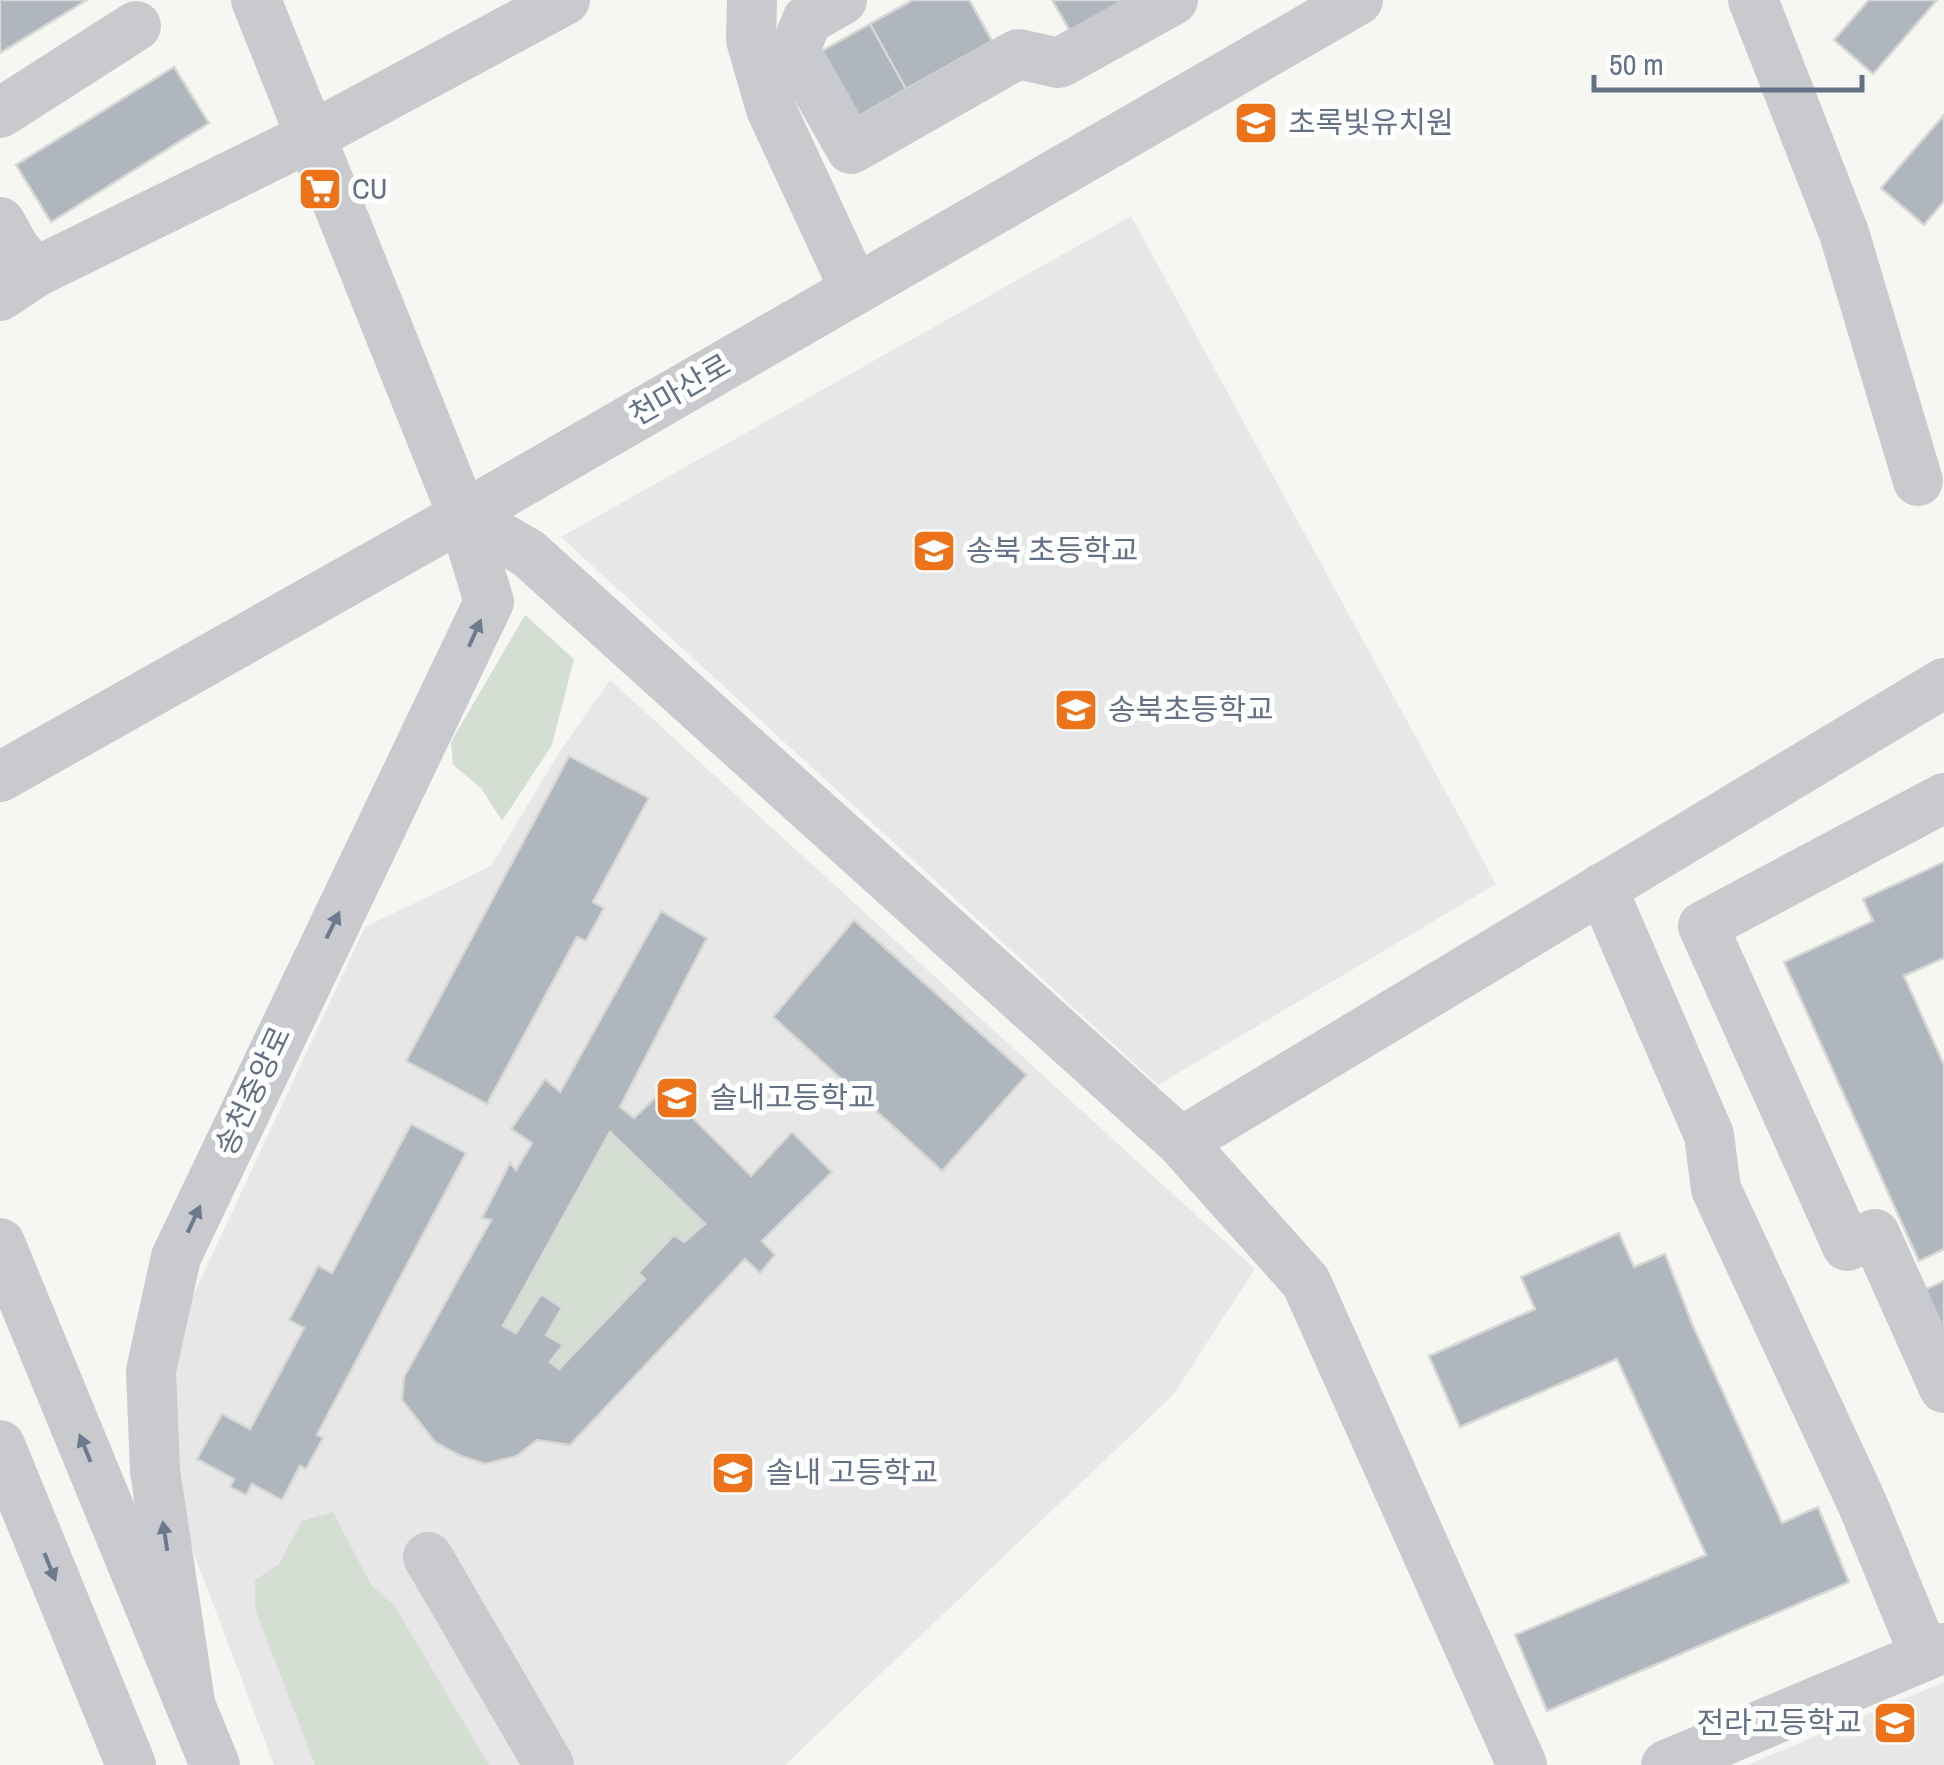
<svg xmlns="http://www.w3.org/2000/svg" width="1944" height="1765" font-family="'Archivo Narrow','Noto Sans KR',sans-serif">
	<rect width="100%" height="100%" fill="#f6f6f2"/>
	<!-- built -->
	<g fill="#e6e7e6">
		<polygon points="1131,216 1496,884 1158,1085 561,537"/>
		<polygon points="610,680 1255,1269 1172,1396 785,1765 274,1765 181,1519 165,1423 192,1298 365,927 491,866 559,753"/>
		<polygon points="1944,1682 1944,1765 1747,1765"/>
	</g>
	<!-- green -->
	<g fill="#d5ded3">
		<polygon points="525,615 574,659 552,745 502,821 481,788 453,765 451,742"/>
		<polygon points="610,1132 705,1224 684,1242 674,1236 638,1272 645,1279 559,1369 550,1362 563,1345 546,1335 561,1308 541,1295 516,1333 503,1326"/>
		<polygon points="333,1512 371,1585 394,1605 489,1765 315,1765 255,1609 255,1580 279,1564 302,1521"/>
	</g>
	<!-- building -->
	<g fill="#b0b6bd" stroke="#d7d8d5" stroke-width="2.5" fill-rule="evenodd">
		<polygon points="0,0 87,0 0,53"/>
		<polygon points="913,0 969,0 992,41 848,122 811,57"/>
		<polygon points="913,0 969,0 992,41 906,89 870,24"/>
		<polygon points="1052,0 1139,0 1074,38"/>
		<polygon points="1869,0 1937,0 1873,74 1834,40"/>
		<polygon points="174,67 209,123 51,222 16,165"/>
		<polygon points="1944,115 1944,201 1924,225 1881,188"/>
		<polygon points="569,756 649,798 593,902 604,908 586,941 577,937 487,1104 406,1061"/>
		<polygon points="1944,862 1944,958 1904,976 1944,1065 1944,1249 1919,1261 1784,962 1873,921 1863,899"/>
		<path d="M 661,911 L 707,938 L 620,1107 L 634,1118 L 664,1089 L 751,1176 L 792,1132 L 832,1172 L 762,1241 L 775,1255 L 760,1273 L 745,1259 L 570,1445 L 537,1440 L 517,1456 L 485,1464 L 461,1456 L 435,1442 L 402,1400 L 404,1377 L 491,1220 L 482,1218 L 510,1163 L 516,1170 L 532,1143 L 511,1129 L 545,1079 L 560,1092 ZM 610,1132 L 705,1224 L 684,1242 L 674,1235 L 638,1273 L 645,1279 L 559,1369 L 550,1362 L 563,1345 L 546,1335 L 562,1308 L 541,1294 L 516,1333 L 503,1326 Z"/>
		<polygon points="854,920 1027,1075 942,1171 773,1017"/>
		<polygon points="411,1124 466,1153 317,1435 323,1438 306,1469 300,1466 282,1500 252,1484 246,1495 230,1487 234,1479 197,1459 222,1414 250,1429 304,1328 289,1320 318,1266 332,1273"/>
		<polygon points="1619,1233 1634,1267 1665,1254 1693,1326 1782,1523 1818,1507 1849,1582 1547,1711 1515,1635 1706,1555 1617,1359 1460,1427 1429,1356 1535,1309 1521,1277"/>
		<polygon points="1944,1281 1944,1340 1922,1291"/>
	</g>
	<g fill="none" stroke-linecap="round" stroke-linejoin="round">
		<!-- minor -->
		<g stroke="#c8cace" stroke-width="50">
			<polyline points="752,0 751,40 771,109 854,288"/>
			<polyline points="842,0 807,20 795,50 851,149 1018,54 1059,63 1173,0"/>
			<polyline points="1753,0 1844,233 1918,481"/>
			<polyline points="0,113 136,26"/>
			<polyline points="0,222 15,249 36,272"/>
			<polyline points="0,296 36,272 312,136 565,0"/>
			<polyline points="463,516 528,553 1181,1142 1306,1282 1522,1765"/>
			<polyline points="0,777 463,516 1358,0"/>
			<polyline points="1944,798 1703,926 1847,1246 1875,1234 1944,1388"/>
			<polyline points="1602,888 1709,1135 1716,1189 1862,1503 1925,1656"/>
			<polyline points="1181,1142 1944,683"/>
			<polyline points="0,1243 215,1765"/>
			<polyline points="0,1445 131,1765"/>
			<polyline points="428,1557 549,1765"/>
			<polyline points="190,1702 155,1471 151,1371 176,1257 489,602 463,516 256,0"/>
			<polyline points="1666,1765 1944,1648"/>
		</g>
	</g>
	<!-- one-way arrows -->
	<defs><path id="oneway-solid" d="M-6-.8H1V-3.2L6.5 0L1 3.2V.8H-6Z" transform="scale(2.5)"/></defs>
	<g fill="#6d798c">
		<use href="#oneway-solid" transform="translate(475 633) rotate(-66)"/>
		<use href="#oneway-solid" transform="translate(333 925) rotate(-64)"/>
		<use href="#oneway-solid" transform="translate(194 1219) rotate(-65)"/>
		<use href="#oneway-solid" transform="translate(85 1448) rotate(-112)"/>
		<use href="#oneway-solid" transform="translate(165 1536) rotate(-99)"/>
		<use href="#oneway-solid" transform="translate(50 1567) rotate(68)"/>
	</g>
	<!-- icons -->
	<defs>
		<symbol id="school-square" viewBox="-11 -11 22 22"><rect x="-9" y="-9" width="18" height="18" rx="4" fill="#ed731b" stroke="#fff"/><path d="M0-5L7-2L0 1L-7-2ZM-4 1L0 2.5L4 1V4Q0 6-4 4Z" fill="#fff"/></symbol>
		<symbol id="supermarket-square" viewBox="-11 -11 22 22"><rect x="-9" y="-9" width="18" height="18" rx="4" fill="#ed731b" stroke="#fff"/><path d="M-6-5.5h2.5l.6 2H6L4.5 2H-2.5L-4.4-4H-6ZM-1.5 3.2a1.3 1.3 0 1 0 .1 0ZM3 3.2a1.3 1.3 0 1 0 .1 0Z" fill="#fff"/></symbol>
	</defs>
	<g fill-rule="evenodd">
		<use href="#school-square" x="1231" y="98" width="50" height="50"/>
		<use href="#supermarket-square" x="295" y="164" width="50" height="50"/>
		<use href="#school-square" x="909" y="526" width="50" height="50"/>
		<use href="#school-square" x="1051" y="685" width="50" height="50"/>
		<use href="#school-square" x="652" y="1073" width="50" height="50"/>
		<use href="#school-square" x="708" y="1448" width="50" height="50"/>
		<use href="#school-square" x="1870" y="1698" width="50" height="50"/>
	</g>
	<g text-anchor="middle" stroke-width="10" stroke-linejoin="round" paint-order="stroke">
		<!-- poi labels -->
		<g font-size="30" fill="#637085" stroke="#fff" text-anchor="start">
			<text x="1288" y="133">초록빛유치원</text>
			<text x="352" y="199">CU</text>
			<text x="966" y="561">송북 초등학교</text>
			<text x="1108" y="720">송북초등학교</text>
			<text x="710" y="1108">솔내고등학교</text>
			<text x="766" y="1483">솔내 고등학교</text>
			<text x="1862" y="1733" text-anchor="end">전라고등학교</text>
		</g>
		<!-- street labels -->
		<g font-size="30" fill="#637085" stroke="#fff">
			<text transform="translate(680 390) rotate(-30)" y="10">천마산로</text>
			<text transform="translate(253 1091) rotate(-65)" y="10">송천중앙로</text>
		</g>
	</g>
	<!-- scale -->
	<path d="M1594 75v15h268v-15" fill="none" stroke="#637085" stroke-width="5"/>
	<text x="1609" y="75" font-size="30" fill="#637085" stroke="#ffffff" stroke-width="8" paint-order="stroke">50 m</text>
</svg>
